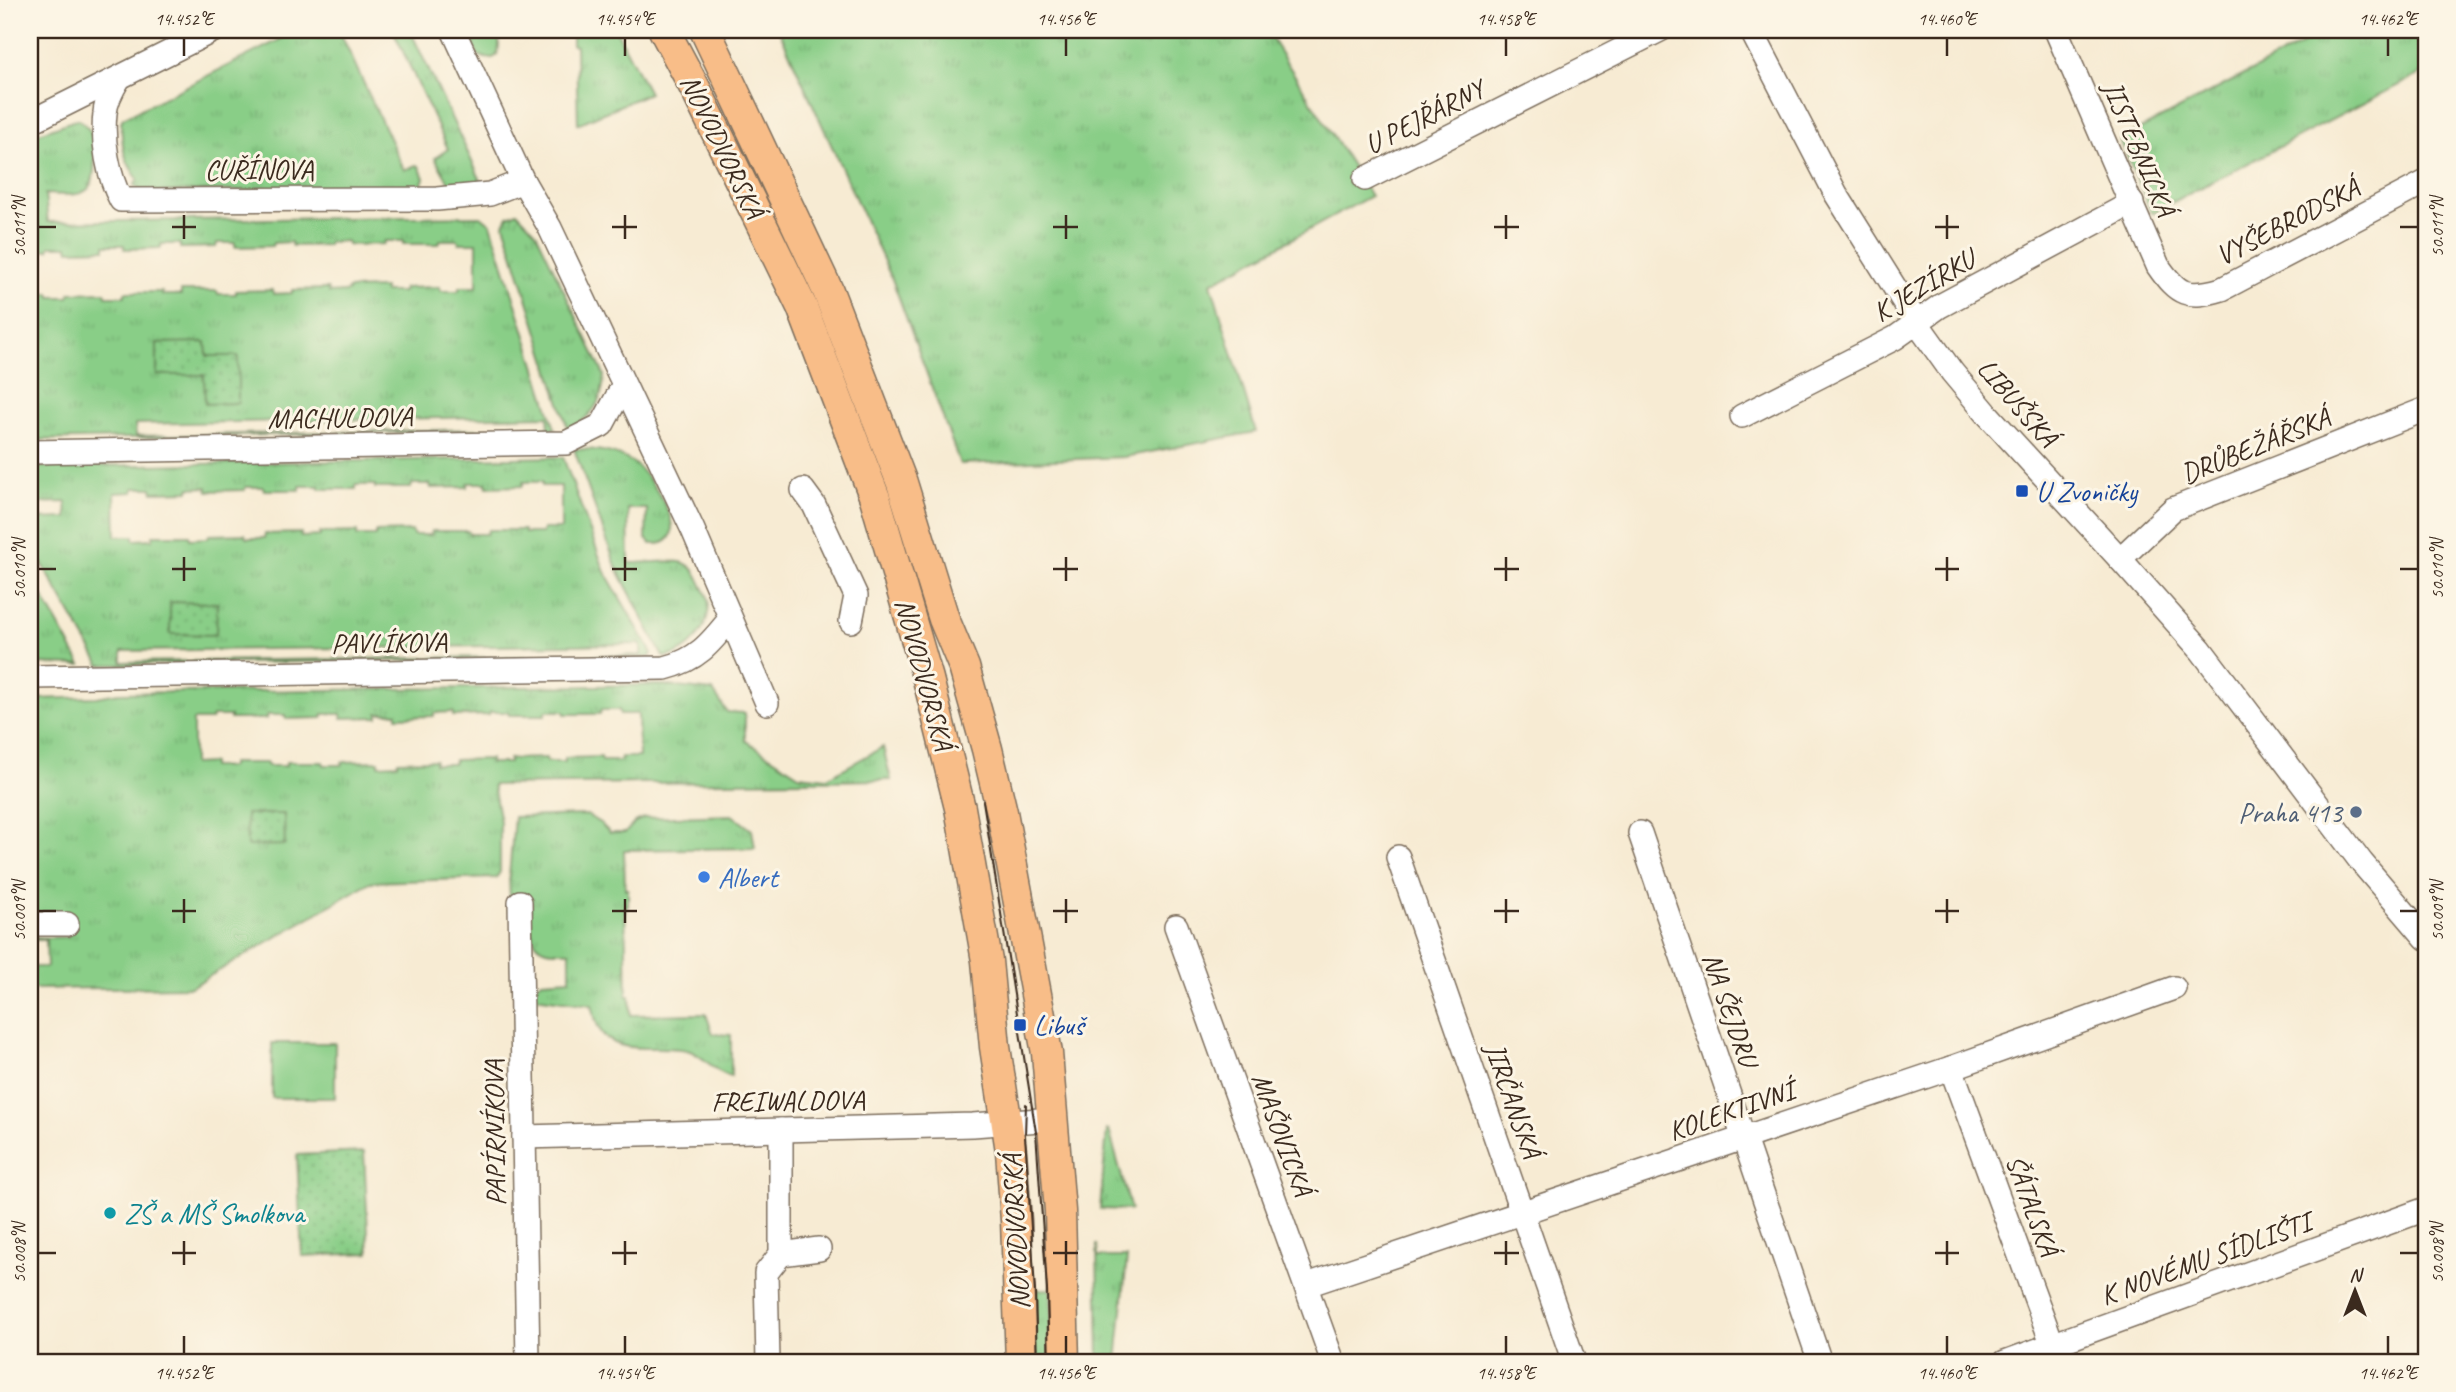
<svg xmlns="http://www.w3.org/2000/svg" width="2456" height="1392" font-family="Caveat,sans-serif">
	<defs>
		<pattern id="grass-tufts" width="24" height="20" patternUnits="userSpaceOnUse" patternTransform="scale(1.75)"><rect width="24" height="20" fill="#89ce87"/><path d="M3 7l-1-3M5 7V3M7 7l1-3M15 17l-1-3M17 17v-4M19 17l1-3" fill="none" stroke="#77b174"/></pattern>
		<pattern id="park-dots" width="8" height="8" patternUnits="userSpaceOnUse" patternTransform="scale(1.75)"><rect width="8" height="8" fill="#89ce87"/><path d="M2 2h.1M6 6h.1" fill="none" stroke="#77b174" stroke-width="1.8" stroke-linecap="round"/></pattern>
	</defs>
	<rect width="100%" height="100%" fill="#fcf5e5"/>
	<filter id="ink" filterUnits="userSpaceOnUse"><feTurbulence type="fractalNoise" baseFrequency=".0143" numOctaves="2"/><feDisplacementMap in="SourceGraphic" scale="14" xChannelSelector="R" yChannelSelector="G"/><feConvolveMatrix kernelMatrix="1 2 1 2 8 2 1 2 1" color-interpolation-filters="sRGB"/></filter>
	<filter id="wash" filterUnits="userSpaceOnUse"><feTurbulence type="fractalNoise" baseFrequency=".00686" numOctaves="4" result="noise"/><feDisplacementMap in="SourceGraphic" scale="28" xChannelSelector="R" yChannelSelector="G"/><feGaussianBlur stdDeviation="1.57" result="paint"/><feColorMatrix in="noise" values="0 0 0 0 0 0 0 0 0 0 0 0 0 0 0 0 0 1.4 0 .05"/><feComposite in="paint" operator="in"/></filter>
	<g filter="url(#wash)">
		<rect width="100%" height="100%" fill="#f7ebd3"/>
		<!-- grass -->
		<g fill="url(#grass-tufts)" stroke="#627c52" stroke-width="2" fill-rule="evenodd">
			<path d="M 299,30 L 339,30 L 404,170 L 416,165 L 419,166 L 424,178 L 420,188 L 144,192 L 134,186 L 138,179 C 123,160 122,145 121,122 L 123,118 Z"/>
			<polygon points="393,30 410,30 483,185 452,188 435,158 448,149"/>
			<path d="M 464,30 L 499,30 C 499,45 503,67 478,55 Z"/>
			<polygon points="568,30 616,30 649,93 578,124 576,46 572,45 572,33 568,32"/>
			<polygon points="779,30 1266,30 1371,196 1211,283 1256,432 1124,457 960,464 892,279"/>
			<polygon points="2344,30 2426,30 2426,71 2152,213 2120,140 2306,42"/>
			<path d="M 78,119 C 84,123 89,128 92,135 C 96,145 96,182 88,189 C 78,198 58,194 45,194 L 48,222 L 481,216 L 491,224 L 555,429 L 32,440 L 30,399 L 30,136 ZM 440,240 L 458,240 L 459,243 L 477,243 L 477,287 L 459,287 L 459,291 L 440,291 L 440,287 L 404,288 L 403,292 L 385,292 L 384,288 L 348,289 L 347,292 L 329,293 L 328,289 L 292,290 L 292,293 L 273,294 L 273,290 L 236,291 L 236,294 L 218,294 L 217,291 L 181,291 L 181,295 L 162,295 L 162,292 L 125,292 L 125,296 L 106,296 L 105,292 L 70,293 L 69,297 L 51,297 L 50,293 L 32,294 L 31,250 L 49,250 L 50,246 L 68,246 L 69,250 L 105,249 L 105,245 L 124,245 L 124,249 L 161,248 L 161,244 L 180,244 L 180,248 L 216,247 L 217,243 L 235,243 L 235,247 L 272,246 L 273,243 L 291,242 L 292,246 L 328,245 L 328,242 L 347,241 L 347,245 L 384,244 L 384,241 L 403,241 L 403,244 L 439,244 ZM 157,343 L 206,343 L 205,404 L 205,375 ZM 548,416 L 549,428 L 538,428 L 136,436 L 135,424 Z"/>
			<path d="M 517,212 L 536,232 L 604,375 C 603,402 592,418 568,429 L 504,224 L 508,216 Z"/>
			<path d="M 574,449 C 596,449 614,451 632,462 C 650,474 700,547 651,544 L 646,539 L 647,509 L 628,509 L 629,563 C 644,564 671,559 684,563 C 694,567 697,575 701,583 C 703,588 707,594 708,598 C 713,625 689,656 663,657 L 616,566 Z"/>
			<path d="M 563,457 L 605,572 L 652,653 L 650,657 L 100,665 L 36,553 L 33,545 L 32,519 L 67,518 L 66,502 L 33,503 L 33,474 L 38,467 ZM 523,482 L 542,482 L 542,486 L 561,486 L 561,529 L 543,529 L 542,533 L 524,533 L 524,530 L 488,530 L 487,534 L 469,534 L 468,531 L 432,531 L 431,535 L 413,535 L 412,531 L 376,532 L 376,536 L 357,536 L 357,532 L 320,533 L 320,536 L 301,537 L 301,533 L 265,534 L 264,538 L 246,538 L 245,534 L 209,535 L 208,538 L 190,539 L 189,535 L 153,535 L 153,539 L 134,540 L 134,536 L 116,536 L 115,493 L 133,492 L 134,488 L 152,488 L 153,492 L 189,491 L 189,488 L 207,487 L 208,491 L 245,490 L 245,487 L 263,487 L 264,490 L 300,490 L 300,486 L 319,486 L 319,489 L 356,489 L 356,485 L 375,485 L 375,488 L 411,488 L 412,484 L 430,484 L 431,488 L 468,487 L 468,483 L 486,483 L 487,487 L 523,486 ZM 641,644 L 641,655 L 122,662 L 122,651 Z"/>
			<polygon points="30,574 81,665 30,664"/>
			<path d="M 660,685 L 713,691 L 727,712 L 745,713 L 745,740 L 799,775 L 827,778 L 883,747 L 891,780 L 493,785 L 500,822 L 500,872 L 496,878 L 370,882 L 191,987 L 30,989 L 30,967 L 47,967 L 46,940 L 30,940 L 30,938 L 68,937 L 67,927 L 30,927 L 30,691 L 35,699 L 97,697 L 118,693 ZM 601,710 L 619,710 L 620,714 L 638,714 L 639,757 L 621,757 L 620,761 L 602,761 L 601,757 L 565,758 L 565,762 L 547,762 L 546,758 L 509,759 L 509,763 L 490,763 L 490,759 L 454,760 L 453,764 L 435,764 L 435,760 L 398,761 L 397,764 L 379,765 L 379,761 L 342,762 L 342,765 L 324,765 L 323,762 L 286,762 L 286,766 L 267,766 L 267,763 L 231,763 L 231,767 L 212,767 L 212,763 L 193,764 L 193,720 L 211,720 L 212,716 L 230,716 L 230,719 L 266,719 L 267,715 L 285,715 L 286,719 L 322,718 L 323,714 L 341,714 L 342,718 L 378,717 L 378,713 L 397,713 L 397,717 L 434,716 L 434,713 L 453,712 L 453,716 L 489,715 L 490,712 L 508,712 L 509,715 L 545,715 L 546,711 L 564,711 L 565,714 L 600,714 Z"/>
			<path d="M 587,815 L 600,823 L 610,833 L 625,833 L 635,822 L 644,818 L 732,815 L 752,830 L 755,848 L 624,850 L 625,889 L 628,889 L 628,906 L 625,907 L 627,996 L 630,996 L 631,1015 L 706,1014 L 713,1034 L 731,1035 L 731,1076 C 715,1074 706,1057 690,1051 C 662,1042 613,1060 598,1026 C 595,1020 594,1012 592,1005 L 534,997 L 535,986 L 542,981 L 570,979 L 570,951 C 563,950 554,952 547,950 C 525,944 530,916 531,899 L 510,899 L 509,877 L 514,817 Z"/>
			<polygon points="1107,1130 1109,1130 1131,1210 1100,1209"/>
			<polygon points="1097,1244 1098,1257 1127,1257 1117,1362 1099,1362"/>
			<polygon points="1051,1289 1053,1362 1032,1362 1030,1290"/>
		</g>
		<!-- park -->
		<g fill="url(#park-dots)" stroke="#627c52" stroke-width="2">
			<polygon points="206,342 207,356 238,356 238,403 205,404 204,375 157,375 157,343"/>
			<polygon points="170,602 217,603 216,635 170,634"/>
			<polygon points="246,814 284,814 285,845 247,846"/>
			<polygon points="364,1152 369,1253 302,1256 297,1155"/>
		</g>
		<!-- garden -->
		<rect fill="#89ce87" stroke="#627c52" stroke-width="2" x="272" y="1043" width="63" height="55"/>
	</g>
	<g filter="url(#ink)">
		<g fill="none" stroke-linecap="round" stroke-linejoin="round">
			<defs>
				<g id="minor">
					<polyline points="453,30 523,181 550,228 693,530 767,703"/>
					<polyline points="1751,30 1836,194 1917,323 1952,372 1988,415 2120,559 2201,650 2362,863 2426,938"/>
					<path d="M 2056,30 L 2158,266 C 2178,295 2187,299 2222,289 L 2426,182"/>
					<path d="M 119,78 C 113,88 106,100 105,113 C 102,140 108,176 121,200 L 437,199 L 490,194 L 523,181"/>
					<polyline points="30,122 214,30"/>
					<polyline points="1365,179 1660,30"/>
					<polyline points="1742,416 1895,338 1940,306 2132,203"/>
					<polyline points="30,452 566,443 602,425 623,386"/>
					<polyline points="803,490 814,505 856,596 851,621"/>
					<polyline points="2120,559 2173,509 2426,409"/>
					<path d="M 30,677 L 665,668 C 697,660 710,644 730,619"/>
					<polyline points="1640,833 1820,1362"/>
					<polyline points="1398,857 1574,1362"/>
					<polyline points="520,902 528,1362"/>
					<polyline points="30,924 67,924"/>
					<polyline points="1176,926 1333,1362"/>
					<polyline points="1951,1068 2059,1362"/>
					<polyline points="524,1137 973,1125 1053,1119"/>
					<polyline points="781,1254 819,1249"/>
					<polyline points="1307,1285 1951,1068 2174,988"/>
					<polyline points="768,1362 766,1273 781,1254 781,1130"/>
					<polyline points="2005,1362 2426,1209"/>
				</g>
				<g id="major">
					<polyline points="664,30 696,90 802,307 875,498 928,679 960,808 987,961 995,1047 1011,1151 1016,1221 1021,1362"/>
					<polyline points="705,30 828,291 902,483 944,619 964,667 987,749 1002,812 1047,1053 1060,1211 1064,1362"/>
				</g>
			</defs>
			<!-- minor casing -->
			<use href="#minor" stroke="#7d6e5d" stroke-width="26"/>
			<!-- major casing -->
			<use href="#major" stroke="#7d6e5d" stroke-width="33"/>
			<!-- minor -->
			<use href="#minor" stroke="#fff" stroke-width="23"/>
			<!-- major -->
			<use href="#major" stroke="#f8bd88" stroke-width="30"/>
			<!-- tram -->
			<g stroke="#3b2a1e" stroke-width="2">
				<polyline points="983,801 1036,1132 1047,1289 1049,1362"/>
				<polyline points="1026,1104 1025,1135 1035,1290 1037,1362"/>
			</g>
		</g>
	</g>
	<!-- ticks -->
	<path fill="none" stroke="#3b2a1e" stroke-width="2.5" d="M 184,38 L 184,56M 625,38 L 625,56M 1066,38 L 1066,56M 1506,38 L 1506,56M 1947,38 L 1947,56M 2388,38 L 2388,56M 184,215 L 184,239M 625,215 L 625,239M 1066,215 L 1066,239M 1506,215 L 1506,239M 1947,215 L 1947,239M 38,227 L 56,227M 172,227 L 196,227M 612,227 L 637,227M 1053,227 L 1078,227M 1494,227 L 1519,227M 1935,227 L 1959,227M 2400,227 L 2418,227M 184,557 L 184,581M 625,557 L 625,581M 1066,557 L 1066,581M 1506,557 L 1506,581M 1947,557 L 1947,581M 38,569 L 56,569M 172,569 L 196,569M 612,569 L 637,569M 1053,569 L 1078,569M 1494,569 L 1519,569M 1935,569 L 1959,569M 2400,569 L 2418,569M 184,899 L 184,923M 625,899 L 625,923M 1066,899 L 1066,923M 1506,899 L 1506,923M 1947,899 L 1947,923M 38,911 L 56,911M 172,911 L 196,911M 612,911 L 637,911M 1053,911 L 1078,911M 1494,911 L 1519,911M 1935,911 L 1959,911M 2400,911 L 2418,911M 184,1241 L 184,1265M 625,1241 L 625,1265M 1066,1241 L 1066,1265M 1506,1241 L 1506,1265M 1947,1241 L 1947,1265M 38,1253 L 56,1253M 172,1253 L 196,1253M 612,1253 L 637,1253M 1053,1253 L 1078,1253M 1494,1253 L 1519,1253M 1935,1253 L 1959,1253M 2400,1253 L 2418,1253M 184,1336 L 184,1354M 625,1336 L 625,1354M 1066,1336 L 1066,1354M 1506,1336 L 1506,1354M 1947,1336 L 1947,1354M 2388,1336 L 2388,1354"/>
	<!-- markers -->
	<g fill="#1a4fb4" stroke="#fcf5e5" stroke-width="2.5">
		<rect x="2015" y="484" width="14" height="14" rx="3.5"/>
		<rect x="1013" y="1018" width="14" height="14" rx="3.5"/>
	</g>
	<circle fill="#5c6f8a" stroke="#fcf5e5" stroke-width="2.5" cx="2356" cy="812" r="7"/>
	<circle fill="#3f7fe0" stroke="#fcf5e5" stroke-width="2.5" cx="704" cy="877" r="7"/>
	<circle fill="#0f9aa8" stroke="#fcf5e5" stroke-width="2.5" cx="110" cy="1213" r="7"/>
	<g text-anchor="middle" stroke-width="6" stroke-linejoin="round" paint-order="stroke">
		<!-- street labels -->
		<g font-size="28" fill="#3b2a1e" stroke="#fcf5e5">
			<text transform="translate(1424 116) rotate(-27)" y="10">U PEJŘÁRNY</text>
			<text transform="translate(723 146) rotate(64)" y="10">NOVODVORSKÁ</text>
			<text transform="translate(2140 148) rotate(67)" y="10">JISTEBNICKÁ</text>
			<text x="259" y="179">CUŘÍNOVA</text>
			<text transform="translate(2287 221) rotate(-27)" y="10">VYŠEBRODSKÁ</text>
			<text transform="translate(1923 285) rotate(-31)" y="10">K JEZÍRKU</text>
			<text transform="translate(2018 402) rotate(49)" y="10">LIBUŠSKÁ</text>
			<text transform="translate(340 417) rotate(-1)" y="10">MACHULDOVA</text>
			<text transform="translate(2255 445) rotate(-22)" y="10">DRŮBEŽÁŘSKÁ</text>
			<text transform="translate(389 642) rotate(-1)" y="10">PAVLÍKOVA</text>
			<text transform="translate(925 674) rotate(75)" y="10">NOVODVORSKÁ</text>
			<text transform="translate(1731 1009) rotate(71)" y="10">NA ŠEJDRU</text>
			<text transform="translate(788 1100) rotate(-1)" y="10">FREIWALDOVA</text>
			<text transform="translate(1514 1100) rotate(71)" y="10">JIRČANSKÁ</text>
			<text transform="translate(1731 1110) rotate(-19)" y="10">KOLEKTIVNÍ</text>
			<text transform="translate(494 1133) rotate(-91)" y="10">PAPÍRNÍKOVA</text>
			<text transform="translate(1283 1134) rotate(70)" y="10">MAŠOVICKÁ</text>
			<text transform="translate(2033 1205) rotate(70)" y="10">ŠÁTALSKÁ</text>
			<text transform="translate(1015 1232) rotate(-93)" y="10">NOVODVORSKÁ</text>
			<text transform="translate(2205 1258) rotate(-20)" y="10">K NOVÉMU SÍDLIŠTI</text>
		</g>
		<!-- transit labels -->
		<g font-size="28" fill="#164399" stroke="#fcf5e5" text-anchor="start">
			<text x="2036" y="501">U Zvoničky</text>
			<text x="1034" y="1035">Libuš</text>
		</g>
		<!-- service labels -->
		<g font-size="28" fill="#4e5e75" stroke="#fcf5e5" text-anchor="end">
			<text x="2342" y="822">Praha 413</text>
		</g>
		<!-- shop labels -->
		<g font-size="28" fill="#366cbe" stroke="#fcf5e5" text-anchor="start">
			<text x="718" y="887">Albert</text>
		</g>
		<!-- culture labels -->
		<g font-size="28" fill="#0d838f" stroke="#fcf5e5" text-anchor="start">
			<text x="124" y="1223">ZŠ a MŠ Smolkova</text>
		</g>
	</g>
	<!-- margin -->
	<rect width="2456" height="1392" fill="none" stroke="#fcf5e5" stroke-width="77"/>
	<!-- north arrow -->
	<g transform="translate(2355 1291)" stroke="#fcf5e5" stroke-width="5" paint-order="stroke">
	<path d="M0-5L12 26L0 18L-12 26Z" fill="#3b2a1e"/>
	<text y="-10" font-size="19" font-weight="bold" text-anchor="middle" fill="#3b2a1e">N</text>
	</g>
	<rect x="38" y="38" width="2380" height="1316" fill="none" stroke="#3b2a1e" stroke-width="2.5"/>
	<g font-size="18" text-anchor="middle" fill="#3b2a1e">
		<text x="184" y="25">14.452°E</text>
		<text x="625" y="25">14.454°E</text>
		<text x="1066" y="25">14.456°E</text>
		<text x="1506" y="25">14.458°E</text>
		<text x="1947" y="25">14.460°E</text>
		<text x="2388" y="25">14.462°E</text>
		<text transform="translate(19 227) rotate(-90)" y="6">50.011°N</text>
		<text transform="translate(2437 227) rotate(-90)" y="6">50.011°N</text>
		<text transform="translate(19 569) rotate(-90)" y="6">50.010°N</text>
		<text transform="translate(2437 569) rotate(-90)" y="6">50.010°N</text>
		<text transform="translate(19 911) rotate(-90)" y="6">50.009°N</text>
		<text transform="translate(2437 911) rotate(-90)" y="6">50.009°N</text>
		<text transform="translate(19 1253) rotate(-90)" y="6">50.008°N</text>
		<text transform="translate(2437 1253) rotate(-90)" y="6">50.008°N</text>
		<text x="184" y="1379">14.452°E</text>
		<text x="625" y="1379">14.454°E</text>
		<text x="1066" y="1379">14.456°E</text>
		<text x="1506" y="1379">14.458°E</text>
		<text x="1947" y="1379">14.460°E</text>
		<text x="2388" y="1379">14.462°E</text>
	</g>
</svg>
